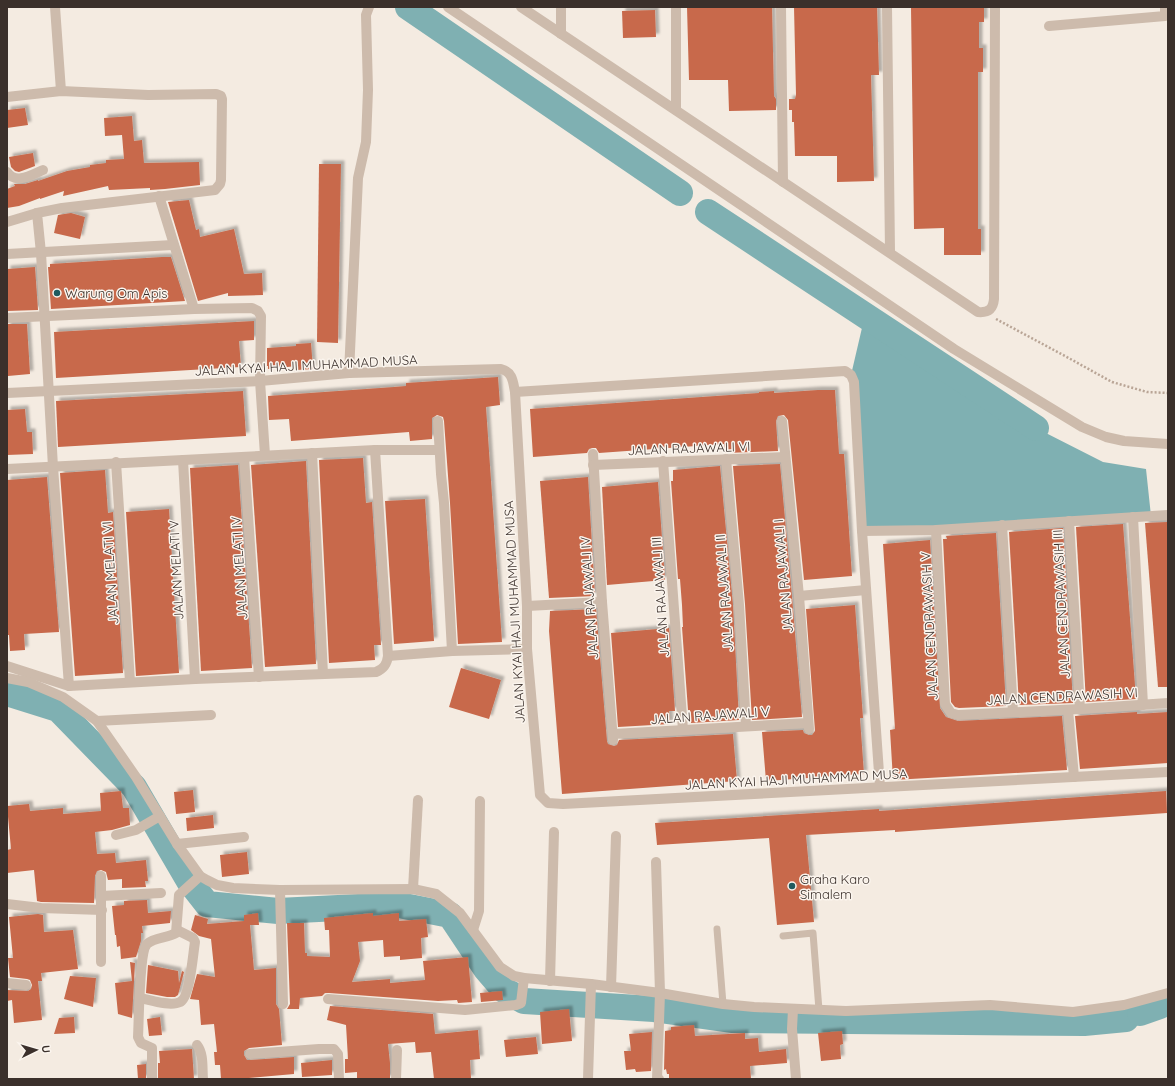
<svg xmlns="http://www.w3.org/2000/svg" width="1175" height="1086" font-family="Quicksand,sans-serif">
	<defs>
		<filter id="shadow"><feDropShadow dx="3.5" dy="-3.5" stdDeviation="1" flood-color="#0004"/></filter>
	</defs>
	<rect width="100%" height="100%" fill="#f4ebe1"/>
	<!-- water -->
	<polygon fill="#7fb0b2" points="865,315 1036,428 1103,462 1146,469 1151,516 862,531 851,375"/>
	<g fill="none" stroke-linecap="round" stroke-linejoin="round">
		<!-- river -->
		<g stroke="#7fb0b2" stroke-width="26">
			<polyline points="408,7 680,193"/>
			<polyline points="708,212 1036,428"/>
			<polyline points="7,693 58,709 134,787 189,881 207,904 278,911 399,905 450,915 486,969 504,990 524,1001 654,1009 733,1020 1084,1023 1126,1019"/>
			<polyline points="1140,1013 1160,1006"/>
		</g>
	</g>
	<!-- building -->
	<g fill="#c8694b" filter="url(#shadow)">
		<polygon points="687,7 772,7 774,96 776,99 776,110 729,111 728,80 689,80"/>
		<polygon points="794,7 877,7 879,75 871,75 874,181 837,182 837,156 795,156 794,122 792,122 792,110 789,110 789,99 795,99 796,95"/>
		<polygon points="911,7 984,7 984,22 979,22 979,48 983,48 983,72 978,72 978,229 981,229 981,255 944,255 944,228 914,229"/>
		<polygon points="655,10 656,37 623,38 622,11"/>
		<polygon points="25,108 28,125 7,128 7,110"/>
		<polygon points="132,116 134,141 142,140 144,163 199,162 200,185 165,189 150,190 150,188 109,190 108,186 63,196 64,191 40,199 40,198 19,206 7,208 7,189 15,186 14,184 25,184 38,180 38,181 67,171 90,167 90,165 106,163 106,160 124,159 122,135 105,136 104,118"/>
		<polygon points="33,153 35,166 19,172 15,171 11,167 9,157"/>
		<polygon points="319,164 341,164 338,343 317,342"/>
		<polygon points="189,200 196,230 199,229 200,237 234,229 244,274 262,273 263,295 228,296 228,293 198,301 168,202"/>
		<polygon points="71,213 85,217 80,239 54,233 58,215"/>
		<polygon points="162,257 171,257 185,301 51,309 48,267 50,267 50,264"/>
		<polygon points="35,267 38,310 7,311 7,269"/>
		<polygon points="254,321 254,340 239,341 241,367 56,378 54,332"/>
		<polygon points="7,324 27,324 30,374 8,376"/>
		<polygon points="311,343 313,369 297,370 297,366 268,369 268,366 267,366 267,348 296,346 296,344"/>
		<polygon points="498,377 500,405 486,407 502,642 458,644 450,503 444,421 443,417 437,415 432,418 432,439 410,441 409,432 291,441 289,419 269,420 268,396 394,387 406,386 406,383"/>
		<polygon points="818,390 835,390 839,454 844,454 852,576 804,580 788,420 784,415 778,416 776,421 778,451 725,453 724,444 599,453 596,448 592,448 589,449 587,453 533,457 530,409 759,393 759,392 774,391 774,393"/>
		<polygon points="243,391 246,436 58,447 56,401"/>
		<polygon points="25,409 27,432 32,432 33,454 7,455 7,410"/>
		<polygon points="363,458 366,503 372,502 381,645 374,645 375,660 329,663 319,460"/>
		<polygon points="306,461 316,664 265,667 251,465"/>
		<polygon points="780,464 791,585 802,717 752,720 745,604 733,466"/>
		<polygon points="238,465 252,668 201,671 190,468"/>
		<polygon points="720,466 733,605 739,720 691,723 690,710 688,710 682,627 683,627 682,605 680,579 678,579 671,481 673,481 673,470"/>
		<polygon points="105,470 108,513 113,512 123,673 75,676 60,473"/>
		<polygon points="47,477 59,632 24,634 25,650 10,651 9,635 7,635 7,480"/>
		<polygon points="588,477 595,596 549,598 540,481"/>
		<polygon points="658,482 665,580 607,585 602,487"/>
		<polygon points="425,499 434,641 394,644 385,501"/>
		<polygon points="169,509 179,673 136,676 126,512"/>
		<polygon points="1167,522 1168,539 1168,687 1158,687 1145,523"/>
		<polygon points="1123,524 1136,699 1086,702 1076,527"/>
		<polygon points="1063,528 1073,703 1019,705 1009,532"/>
		<polygon points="996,533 1006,706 959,708 955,707 951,702 943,539 947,539 946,536"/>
		<polygon points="930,540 940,708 946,717 958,721 1062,716 1067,770 893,780 890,730 895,729 883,544"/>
		<polygon points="855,605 863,718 860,718 864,774 766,781 762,732 803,730 804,733 809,735 812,735 815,731 806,609"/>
		<polygon points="596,609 607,741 608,744 614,746 617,745 619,740 733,734 737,781 562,794 549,631 550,611"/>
		<polygon points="669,628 675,711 669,711 670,724 618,727 611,633"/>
		<polygon points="461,668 501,680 489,719 449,707"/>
		<polygon points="1137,712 1137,714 1168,712 1168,763 1080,769 1075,716"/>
		<polygon points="193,790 195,812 176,814 174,792"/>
		<polygon points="121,791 123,808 129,808 130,825 112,830 95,832 97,854 115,853 116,863 146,860 148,881 145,881 146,887 122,888 122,879 108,880 106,872 101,870 97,871 95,876 94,903 41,902 37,901 34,870 7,873 7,850 11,849 7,806 29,804 30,811 63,808 63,814 101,811 100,793"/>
		<polygon points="1166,791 1167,813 895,832 895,830 806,835 814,922 777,925 769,838 657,845 655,823 879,809 879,811"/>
		<polygon points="213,815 214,828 187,831 186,818"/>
		<polygon points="247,852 249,874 222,877 220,855"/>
		<polygon points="147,900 148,913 171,911 170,923 142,926 143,933 141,933 141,941 136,957 121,959 120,946 117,947 116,935 115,935 112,906 124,905 124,901"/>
		<polygon points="258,913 259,925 250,925 254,970 276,968 276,1004 279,1009 282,1045 249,1048 244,1051 244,1055 247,1060 250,1060 294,1057 294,1074 238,1079 221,1079 220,1065 215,1065 214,1052 217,1052 214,1024 201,1025 199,1000 190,999 197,974 215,977 211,939 199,936 191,930 195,915 208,919 207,924 244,921 244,915"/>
		<polygon points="373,913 373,916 399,913 399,921 426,919 428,937 421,938 422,958 400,960 400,956 384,957 383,940 358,942 360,961 352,982 390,979 390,983 425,980 423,961 468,957 472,1002 458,1003 457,1000 438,1001 329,993 325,993 322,996 300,998 299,1009 287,1009 290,1004 287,923 304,923 305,953 307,953 307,956 330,957 329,930 325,930 324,918"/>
		<polygon points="38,914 43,915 44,932 73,930 78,969 41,973 42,981 38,981 42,1020 14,1023 12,1000 7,1001 7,990 28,991 31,989 32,985 30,980 27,979 10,977 8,958 13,958 9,917"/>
		<polygon points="130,962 135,963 132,1018 118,1014 115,983 132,981"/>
		<polygon points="148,965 178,971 179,983 182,971 184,972 178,995 175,997 167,997 146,993"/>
		<polygon points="70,976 96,978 93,1007 64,999"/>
		<polygon points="502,991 503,1000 481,1002 480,993"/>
		<polygon points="330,1006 433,1014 435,1034 478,1030 480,1059 470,1060 471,1079 434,1079 431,1052 416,1053 415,1042 388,1044 390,1063 390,1079 357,1079 357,1072 345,1073 345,1059 348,1059 346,1025 327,1020"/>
		<polygon points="569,1009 572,1041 542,1044 540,1012"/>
		<polygon points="74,1017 75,1033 54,1034 59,1018"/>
		<polygon points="160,1017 162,1035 149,1036 147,1019"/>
		<polygon points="694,1025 695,1036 745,1033 745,1039 758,1038 759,1052 786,1049 787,1063 750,1066 751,1079 669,1079 669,1074 667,1074 666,1069 664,1070 665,1031 671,1030 671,1027"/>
		<polygon points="842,1031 843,1044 840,1045 841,1059 821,1061 818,1033"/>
		<polygon points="652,1032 651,1071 636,1072 635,1069 626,1070 624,1051 631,1051 629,1034"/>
		<polygon points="536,1037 538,1054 506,1057 504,1040"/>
		<polygon points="192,1049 194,1079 158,1079 158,1063 160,1063 159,1051"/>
		<polygon points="332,1060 332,1075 302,1077 301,1063"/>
		<polygon points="146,1064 146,1079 138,1079 137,1065"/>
	</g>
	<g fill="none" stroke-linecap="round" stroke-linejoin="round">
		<!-- path -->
		<polyline stroke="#b9a596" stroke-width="2.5" stroke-dasharray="2 2" stroke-linecap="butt" points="996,319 1065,356 1112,382 1147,392 1168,393"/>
		<!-- service -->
		<g stroke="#cdbbac" stroke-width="7">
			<polyline points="717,929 723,1004"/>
			<polyline points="783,936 813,933 819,1010"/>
		</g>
		<!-- minor -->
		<g stroke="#cdbbac" stroke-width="10">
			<polyline points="55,7 61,91"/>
			<path d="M 521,7 L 978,312 C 989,313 993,309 994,299 L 995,7"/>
			<polyline points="561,7 561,34"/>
			<polyline points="676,7 676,110"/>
			<polyline points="781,7 783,182"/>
			<polyline points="887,7 890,252"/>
			<polyline points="1049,26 1165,16 1165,7"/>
			<polyline points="7,97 61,91 148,95 216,94 221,96 222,99 221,180 220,184 215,190 62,208 37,213 41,253 53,467 69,686"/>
			<path d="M 7,172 C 16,185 31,175 43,170"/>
			<polyline points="159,196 194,309"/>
			<polyline points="7,222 37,213"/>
			<polyline points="7,254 173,245"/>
			<polyline points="7,318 194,309 252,308 258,311 261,316 260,381 265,455"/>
			<polyline points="349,373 358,178 366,142 368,90 366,15 369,7"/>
			<polyline points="515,392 845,371 851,375 854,382 862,531 880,787"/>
			<path d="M 7,393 L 260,381 L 349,373 L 501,369 C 513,372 513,382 515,392 L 527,606 L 527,649 L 540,795 L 548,803 L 563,804 L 1168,772"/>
			<polyline points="438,421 441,474 444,503 452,651"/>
			<polyline points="782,421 799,596 809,729"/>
			<polyline points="312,453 323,674"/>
			<polyline points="593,454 602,602 613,740"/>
			<polyline points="244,457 259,677"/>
			<polyline points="726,459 739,605 746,726"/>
			<polyline points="183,460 195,679"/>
			<polyline points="663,461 683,730"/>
			<polyline points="116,462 130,682"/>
			<polyline points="593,465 785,457"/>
			<polyline points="7,469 375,450 439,450"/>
			<polyline points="1133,517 1143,705"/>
			<polyline points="1069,521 1080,709"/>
			<polyline points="1002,525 1013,712"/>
			<polyline points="936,530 945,704 951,713 958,715 1080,709 1168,703"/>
			<polyline points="862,531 936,530 1168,515"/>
			<polyline points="799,596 866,590"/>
			<polyline points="527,606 602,602"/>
			<polyline points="388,656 452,651 527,649"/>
			<path d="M 7,666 L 69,686 L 195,679 L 376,672 C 384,669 387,664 388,656 L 375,450"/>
			<polyline points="7,678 28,682 63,697 97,721 136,777 177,844 200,876 207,880 217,885 233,888 280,890 413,889 436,894 460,913 500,967 514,976 524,978 591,984 660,993 723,1004 754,1007 846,1011 990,1005 1073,1012 1124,1005 1168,993"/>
			<polyline points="1068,710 1074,777"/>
			<polyline points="97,721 211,715"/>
			<polyline points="613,734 808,723"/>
			<polyline points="116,835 136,830 160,816"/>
			<polyline points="177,844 244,837"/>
			<polyline points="656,862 660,993 657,1079 659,1079"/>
			<polyline points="413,889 418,800"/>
			<polyline points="280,890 283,1004"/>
			<polyline points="101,896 161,893"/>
			<polyline points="7,904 41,908 102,910"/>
			<polyline points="473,930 479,911 480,801"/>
			<polyline points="101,962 101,876"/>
			<polyline points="550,981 554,832"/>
			<polyline points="7,983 26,985"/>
			<polyline points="611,987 616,836"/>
			<path d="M 140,998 C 150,1000 171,1007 180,1002 C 190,998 193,953 195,942 L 193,938 L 177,930"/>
			<polyline points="328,999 465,1010 516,1005 521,1003 524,978"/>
			<polyline points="793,1009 792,1029 796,1079"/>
			<path d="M 197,1045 C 204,1054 202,1068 203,1079"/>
			<polyline points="250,1054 319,1049 334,1049 338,1054 339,1079"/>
			<path d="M 152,1079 L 152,1048 L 141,1043 L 138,1037 C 139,1022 139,952 147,944 C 154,937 168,938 176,933 L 179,895 L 200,876"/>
			<polyline points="396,1079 397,1050"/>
			<polyline points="588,1079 591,984"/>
		</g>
		<!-- tertiary -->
		<polyline stroke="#cdbbac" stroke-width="10" points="448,7 954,349 1082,427 1106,437 1124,441 1168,444"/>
	</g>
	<!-- markers -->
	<g fill="#1f5a5e" stroke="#fbf5ee" stroke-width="1.5">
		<circle cx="57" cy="293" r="4"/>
		<circle cx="792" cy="886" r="4"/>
	</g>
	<g text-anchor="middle" stroke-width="3" stroke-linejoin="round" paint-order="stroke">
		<!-- poi labels -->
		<g font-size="13" fill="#3b302b" stroke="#fbf5ee" text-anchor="start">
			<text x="65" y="298">Warung Om Apis</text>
			<text x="800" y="884">Graha Karo<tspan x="800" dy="15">Simalem</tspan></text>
		</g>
		<!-- street labels -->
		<g font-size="13" fill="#3b302b" stroke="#fbf5ee">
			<text transform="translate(306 365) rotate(-3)" y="5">JALAN KYAI HAJI MUHAMMAD MUSA</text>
			<text transform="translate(689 448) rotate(-2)" y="5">JALAN RAJAWALI VI</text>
			<text transform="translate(239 568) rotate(-94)" y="5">JALAN MELATI IV</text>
			<text transform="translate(176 570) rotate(-93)" y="5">JALAN MELATI V</text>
			<text transform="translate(110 573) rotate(-94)" y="5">JALAN MELATI VI</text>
			<text transform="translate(783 576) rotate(-95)" y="5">JALAN RAJAWALI I</text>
			<text transform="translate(724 593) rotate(-94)" y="5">JALAN RAJAWALI II</text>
			<text transform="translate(660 597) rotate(-94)" y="5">JALAN RAJAWALI III</text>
			<text transform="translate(589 598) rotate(-94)" y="5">JALAN RAJAWALI IV</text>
			<text transform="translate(1061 604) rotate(-93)" y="5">JALAN CENDRAWASIH III</text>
			<text transform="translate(514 612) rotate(-93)" y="5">JALAN KYAI HAJI MUHAMMAD MUSA</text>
			<text transform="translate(929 626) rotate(-93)" y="5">JALAN CENDRAWASIH V</text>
			<text transform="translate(1062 696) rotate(-3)" y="5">JALAN CENDRAWASIH VI</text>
			<text transform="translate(710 715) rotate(-4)" y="5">JALAN RAJAWALI V</text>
			<text transform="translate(796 779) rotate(-3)" y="5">JALAN KYAI HAJI MUHAMMAD MUSA</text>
		</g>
	</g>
	<!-- border -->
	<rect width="1175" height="1086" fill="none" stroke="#3b302b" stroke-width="16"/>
	<!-- north arrow -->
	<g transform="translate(36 1050) rotate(85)" stroke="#fbf5ee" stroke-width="3" paint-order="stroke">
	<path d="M0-3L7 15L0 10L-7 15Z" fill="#3b302b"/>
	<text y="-6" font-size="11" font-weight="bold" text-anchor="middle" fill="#3b302b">U</text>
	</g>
</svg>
